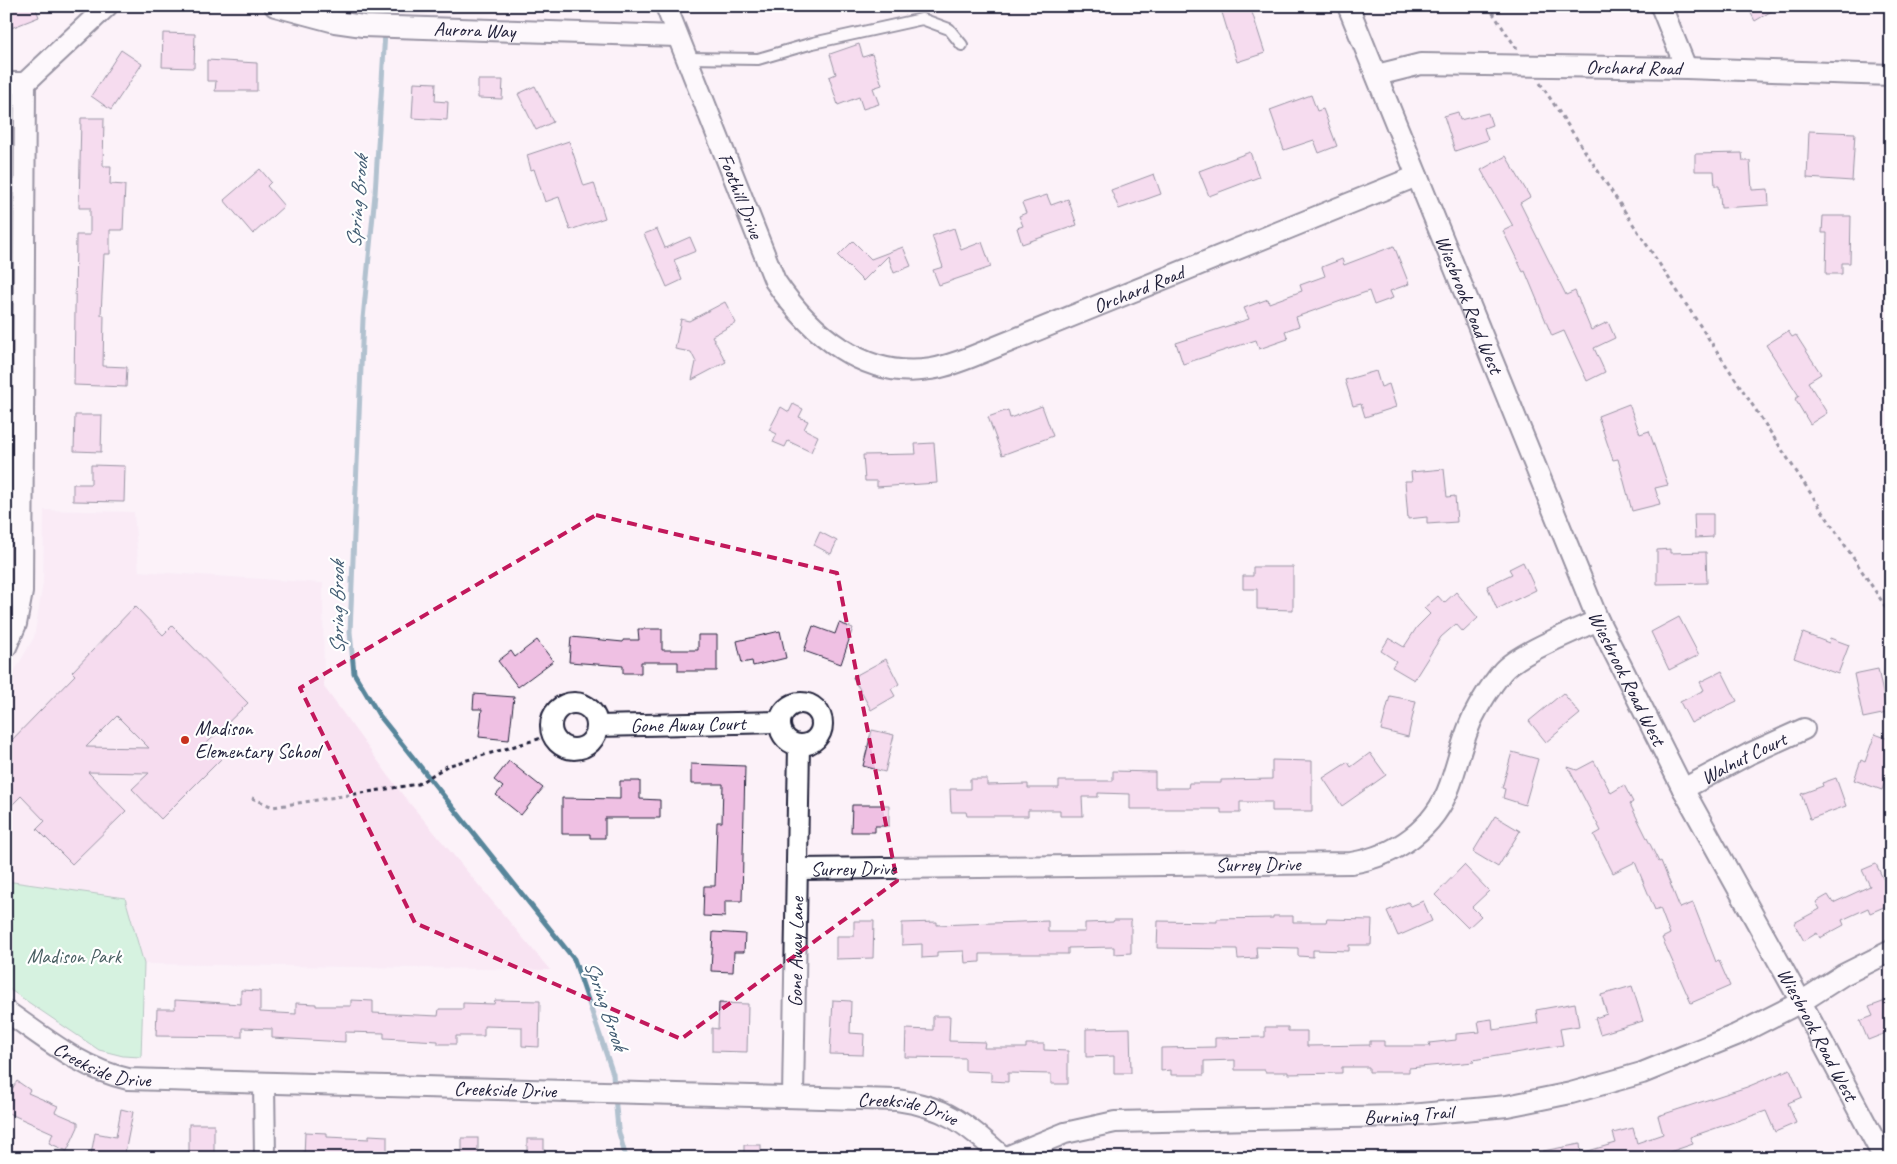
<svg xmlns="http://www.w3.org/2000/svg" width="1897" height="1164" font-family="Caveat,sans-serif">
	<rect width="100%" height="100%" fill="#fcf2f9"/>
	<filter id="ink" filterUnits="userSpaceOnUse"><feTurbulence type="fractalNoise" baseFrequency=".02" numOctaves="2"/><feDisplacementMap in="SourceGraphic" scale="10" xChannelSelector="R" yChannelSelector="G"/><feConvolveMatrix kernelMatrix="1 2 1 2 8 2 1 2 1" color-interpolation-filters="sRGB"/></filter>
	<g filter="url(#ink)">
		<!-- built -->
		<polygon fill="#f8e3f2" points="44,510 134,512 139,571 323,583 324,687 402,794 550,970 144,964 125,898 6,881 6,686 34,637 43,582"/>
		<!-- green -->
		<polygon fill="#a8f2c1" stroke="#658a7e" points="6,881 125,898 144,964 141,1057 123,1056 99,1050 6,987"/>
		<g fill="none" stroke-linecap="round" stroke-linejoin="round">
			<!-- stream -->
			<g stroke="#58869b" stroke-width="5">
				<polyline points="385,23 386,6"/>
				<polyline points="385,32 375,194 363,319 350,632 354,673 379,715 574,959 613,1074 614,1088"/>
				<polyline points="615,1096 618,1129 626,1158"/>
			</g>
		</g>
		<!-- building -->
		<g fill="#efc0e3" stroke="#22223b" fill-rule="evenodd">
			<polygon points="6,6 35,6 39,17 6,30"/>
			<polygon points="1220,6 1250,6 1265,53 1237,62"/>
			<polygon points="1747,6 1780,6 1755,21"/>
			<polygon points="163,33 195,34 194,68 162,67"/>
			<polygon points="859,44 863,57 872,54 882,85 873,88 879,104 863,109 859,97 838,105 829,77 836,74 830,54"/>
			<polygon points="121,50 142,64 111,110 91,96"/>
			<polygon points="207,60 257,63 257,91 215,91 216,81 207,81"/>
			<polygon points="478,80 503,80 502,99 478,98"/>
			<polygon points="414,82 436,83 435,101 448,102 447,120 412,118"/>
			<polygon points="535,86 553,122 536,130 518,94"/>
			<polygon points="1311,95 1317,111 1323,109 1337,146 1319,153 1314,140 1284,150 1270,110"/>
			<polygon points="1458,112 1460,120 1488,113 1492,125 1484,128 1488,140 1455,151 1444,116"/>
			<polygon points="81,118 104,118 103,166 111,166 110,184 125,185 123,230 110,230 110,254 104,254 101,315 104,315 103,366 127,367 126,387 74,385 76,235 90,235 90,208 79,208"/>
			<polygon points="1809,131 1855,133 1852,181 1807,178"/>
			<polygon points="569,141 584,186 594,183 605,218 570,230 559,197 545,202 534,169 531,170 527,155"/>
			<polygon points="1250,152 1259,177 1209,196 1199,171"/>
			<polygon points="1742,153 1743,161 1750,161 1752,190 1768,189 1769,205 1721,208 1719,186 1715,186 1714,171 1695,171 1695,154"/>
			<polygon points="1506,156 1530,197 1520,203 1566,295 1575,291 1591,330 1608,322 1615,338 1594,348 1605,372 1587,381 1564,331 1552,336 1525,271 1523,272 1503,231 1513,226 1481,170"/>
			<polygon points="260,169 271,182 267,186 284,206 253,234 224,200"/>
			<polygon points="1154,174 1161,194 1119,209 1111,190"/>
			<polygon points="1047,195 1051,205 1068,199 1077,225 1022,244 1017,228 1023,226 1019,216 1026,213 1022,203"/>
			<polygon points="1823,216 1851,216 1850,263 1842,263 1842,274 1826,274 1827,233 1822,233"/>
			<polygon points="954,228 961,250 982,242 991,267 939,285 933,270 943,267 932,236"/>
			<polygon points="657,229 665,248 690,237 696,251 674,260 682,280 667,287 644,234"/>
			<polygon points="853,241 871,259 903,247 911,266 894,273 888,256 863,281 838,256"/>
			<polygon points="1394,246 1409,284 1390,291 1393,298 1374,305 1369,291 1296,317 1299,326 1285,331 1288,339 1259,349 1256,340 1183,364 1176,343 1249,319 1244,308 1268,299 1269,303 1302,291 1300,285 1325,276 1322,267 1342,259 1344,265"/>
			<polygon points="725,302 736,323 712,336 726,362 692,380 696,362 691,352 675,349 681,319 689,321"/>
			<polygon points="1788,331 1792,337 1796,335 1821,374 1808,382 1827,413 1810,424 1795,399 1799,396 1766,345"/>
			<polygon points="1376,371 1381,387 1389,384 1396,407 1365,417 1361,404 1353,406 1345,380"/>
			<polygon points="793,404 803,409 799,417 808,421 804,429 818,436 811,452 788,441 785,447 773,442 777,434 769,430 781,407 789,412"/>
			<polygon points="1629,404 1640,434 1649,431 1668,485 1655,488 1660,504 1632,511 1618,459 1613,460 1598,416"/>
			<polygon points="1042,406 1053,436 1002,455 988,417 1008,410 1010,418"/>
			<polygon points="75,415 102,415 101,452 74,451"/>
			<polygon points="934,443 937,483 877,487 877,481 865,481 863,455 916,454 915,444"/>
			<polygon points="91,465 125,466 124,502 73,501 73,484 91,484"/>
			<polygon points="1444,469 1447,497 1455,496 1457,522 1427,524 1427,517 1408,519 1405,481 1412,481 1411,472"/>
			<polygon points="1694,514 1713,514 1713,537 1695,538"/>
			<polygon points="820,532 837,541 831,554 814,545"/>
			<polygon points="1670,549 1670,553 1706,552 1707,583 1657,584 1657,550"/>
			<polygon points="1523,562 1536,590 1497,609 1487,586 1512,574 1509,569"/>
			<polygon points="1253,567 1293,567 1293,610 1257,609 1257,589 1243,589 1243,576 1253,576"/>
			<polygon points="1456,592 1478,618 1463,632 1456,624 1441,637 1414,680 1392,667 1396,661 1381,651 1389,638 1404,647 1417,627 1430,614 1424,608 1438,596 1444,603"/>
			<path d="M 135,606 L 163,635 L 172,626 L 248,703 L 206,744 L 221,759 L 161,819 L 132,789 L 149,773 L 88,772 L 126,811 L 72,864 L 37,829 L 45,821 L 21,796 L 6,811 L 6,746 L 75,675 L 72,672 ZM 117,716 L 149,748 L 86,747 Z"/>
			<polygon points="1679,617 1699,655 1669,670 1651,632"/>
			<polygon points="839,623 853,628 841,664 804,651 813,626 835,634"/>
			<polygon points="638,629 662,629 662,650 698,650 698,635 717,635 717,671 678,671 678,662 641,662 641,673 623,673 623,666 569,662 571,637 623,642 623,640 639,640"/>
			<polygon points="780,631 786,658 753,666 752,661 742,663 737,641"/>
			<polygon points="1803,633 1829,643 1830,638 1849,645 1838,674 1794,658"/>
			<polygon points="537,640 553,661 518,687 498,661 511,651 515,657"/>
			<polygon points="886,659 899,684 891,689 895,696 871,710 853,677"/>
			<polygon points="1878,669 1887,713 1863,718 1854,674"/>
			<polygon points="1722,671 1737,701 1691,723 1680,702 1704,690 1700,682"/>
			<polygon points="1563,693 1580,714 1546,742 1529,721"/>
			<polygon points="474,694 514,697 509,740 479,737 482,709 473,709"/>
			<polygon points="1390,696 1416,701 1408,737 1381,730"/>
			<polygon points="872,730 894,735 885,772 863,766"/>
			<polygon points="1875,734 1891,740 1891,765 1882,790 1854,780 1861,760 1865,762"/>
			<polygon points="1512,752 1538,759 1525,805 1503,798 1505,789 1502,788"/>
			<polygon points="1370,753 1386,775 1342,806 1323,778 1348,762 1351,767"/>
			<polygon points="1272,760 1312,761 1312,811 1272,811 1272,802 1240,802 1240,813 1221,813 1221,809 1130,809 1130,794 1098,793 1098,797 1082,797 1083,816 1060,816 1060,810 1028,810 1028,816 967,816 966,812 951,812 950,789 970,789 970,779 987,779 987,785 1028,784 1028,788 1059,788 1059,781 1113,781 1113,771 1155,772 1155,788 1188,788 1189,783 1221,783 1221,780 1272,779"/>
			<polygon points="509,761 543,788 521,815 496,795 503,787 494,780"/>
			<polygon points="1594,761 1611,793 1624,785 1633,802 1630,804 1659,862 1661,861 1680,908 1693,903 1716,962 1719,961 1730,986 1691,1003 1662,938 1670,934 1660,908 1655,910 1635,862 1613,873 1594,835 1601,831 1568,767 1577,770"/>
			<polygon points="691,764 745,766 742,901 725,901 725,917 703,916 704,886 715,886 717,822 722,822 723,784 691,784"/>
			<polygon points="1836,778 1846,806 1810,819 1801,794 1823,786 1822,783"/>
			<polygon points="620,781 640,781 640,799 660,800 660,818 605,818 605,838 590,838 590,834 562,834 562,798 620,799"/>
			<polygon points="852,805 889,805 889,826 875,826 875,832 851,832"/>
			<polygon points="1495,816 1520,831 1498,867 1473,852"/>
			<polygon points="1876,864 1891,895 1891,904 1870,913 1868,908 1842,920 1844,925 1820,938 1817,933 1804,941 1794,923 1820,909 1816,902 1828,895 1833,903 1870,886 1862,870"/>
			<polygon points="1464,865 1489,891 1472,907 1481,916 1468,928 1435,895"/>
			<polygon points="1423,901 1432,921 1398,936 1387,911 1408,902 1411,906"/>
			<polygon points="1273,916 1293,916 1293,922 1326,922 1327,919 1372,920 1371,945 1349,945 1349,951 1313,950 1313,957 1298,956 1298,948 1256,947 1257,958 1238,959 1237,949 1157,948 1158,921 1217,922 1217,919 1273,918"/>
			<polygon points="1114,920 1131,920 1131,953 1114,954 1114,947 1068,948 1068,954 980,954 980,962 965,963 964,951 937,952 937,957 922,958 922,944 902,945 902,923 937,922 937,925 1048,921 1048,932 1085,932 1085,923 1113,922"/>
			<polygon points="854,921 874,921 873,958 836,959 836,936 854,936"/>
			<polygon points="713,932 745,934 744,952 734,952 733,972 711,971"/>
			<polygon points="1632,986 1643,1021 1600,1034 1595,1018 1607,1014 1601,995"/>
			<polygon points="241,990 260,991 260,1012 296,1014 296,1003 316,1004 316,1006 351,1006 351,1000 373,1001 373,1013 438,1016 439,1009 463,1009 463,1003 494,1004 495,1000 540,1001 539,1047 522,1046 522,1027 484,1026 484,1036 456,1036 456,1044 438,1044 438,1041 384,1038 384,1033 345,1032 345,1042 272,1038 272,1029 242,1028 242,1037 156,1036 157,1009 175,1009 175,1000 241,1004"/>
			<polygon points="1891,999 1891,1031 1868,1040 1860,1021 1873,1016 1869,1007"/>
			<polygon points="833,1000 851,1001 850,1033 864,1034 863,1055 830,1054"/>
			<polygon points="719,1003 748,1004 747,1052 712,1051 712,1028 718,1029"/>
			<polygon points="1575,1003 1579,1026 1560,1029 1563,1045 1473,1060 1474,1062 1409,1068 1409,1072 1369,1072 1369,1067 1342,1067 1342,1073 1288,1074 1288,1072 1265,1072 1265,1070 1235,1070 1235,1060 1204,1061 1204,1075 1171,1075 1171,1070 1161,1071 1161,1048 1215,1047 1215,1038 1265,1037 1265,1027 1288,1027 1288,1031 1307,1031 1307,1046 1370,1045 1370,1041 1384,1041 1384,1046 1430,1046 1429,1043 1456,1040 1456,1034 1480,1032 1478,1021 1492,1019 1493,1030 1538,1023 1536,1010"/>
			<polygon points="933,1016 950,1016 949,1041 985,1042 984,1048 1026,1048 1026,1044 1044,1044 1044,1050 1068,1051 1068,1084 1051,1084 1051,1074 1008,1073 1008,1082 991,1081 991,1072 965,1071 965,1058 905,1057 906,1029 933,1030"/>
			<polygon points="1130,1028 1131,1073 1114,1073 1114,1056 1086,1057 1086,1029"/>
			<polygon points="1790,1069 1802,1097 1788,1103 1796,1123 1775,1132 1766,1111 1690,1137 1693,1144 1652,1158 1544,1158 1543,1151 1580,1144 1581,1153 1616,1143 1613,1133 1633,1128 1637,1143 1663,1134 1658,1116 1747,1087"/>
			<polygon points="17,1081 30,1090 28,1093 58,1106 55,1112 78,1122 78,1127 67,1151 49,1143 53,1133 6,1112 6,1085 12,1089"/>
			<polygon points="121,1109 133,1112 124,1158 91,1155 95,1133 116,1137"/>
			<rect x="189" y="1124" width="25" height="34"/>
			<polygon points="305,1132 327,1133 327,1137 369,1139 369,1135 387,1136 387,1158 304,1158"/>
			<rect x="462" y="1138" width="16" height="20"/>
			<rect x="527" y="1139" width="17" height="19"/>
			<rect x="744" y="1145" width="17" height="13"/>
		</g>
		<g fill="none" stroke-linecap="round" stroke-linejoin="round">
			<defs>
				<polyline id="service" points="686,58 758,59 813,43 922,19 949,29 962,45"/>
				<g id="minor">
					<path id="s1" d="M 275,6 L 335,22 L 363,26 L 677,36"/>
					<path id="s2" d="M 666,6 L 775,281 C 810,333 864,380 931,369 C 945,367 958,362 971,357 L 1417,176"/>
					<path id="s3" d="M 1348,6 L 1598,620 L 1683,789 L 1801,1002 L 1884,1158"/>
					<polyline points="1661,6 1686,68"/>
					<path id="s4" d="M 1377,75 L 1421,64 L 1686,68 L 1891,75"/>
					<polyline points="6,83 25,83 107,6"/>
					<polyline points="6,647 16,624 22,592 25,83"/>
					<circle cx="574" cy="726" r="23"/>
					<circle cx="801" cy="724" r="21"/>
					<path id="s5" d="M 597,726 L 780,722"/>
					<path id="s6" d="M 1683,789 L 1749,754 L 1804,729"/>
					<path id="s7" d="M 798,869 L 1351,863 C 1396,856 1435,828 1450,785 C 1458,762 1463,738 1473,717 C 1481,701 1491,686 1502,672 C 1518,653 1575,631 1598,620"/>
					<path id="s8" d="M 6,1011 C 45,1038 81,1069 128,1079 L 897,1100 C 948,1107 967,1125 1004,1158"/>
					<polyline points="264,1083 265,1158"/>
					<path id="s9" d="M 793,1097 L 799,745"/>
					<path id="s10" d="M 1004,1158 L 1065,1133 L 1115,1122 L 1399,1116 L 1507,1106 L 1571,1093 L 1642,1073 L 1736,1035 L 1801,1002 L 1843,975 L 1891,951"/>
				</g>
			</defs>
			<!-- service casing -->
			<use href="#service" stroke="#22223b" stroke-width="14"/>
			<!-- minor casing -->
			<use href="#minor" stroke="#22223b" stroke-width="24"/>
			<!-- path -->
			<g stroke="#22223b" stroke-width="3" stroke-dasharray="4 4" stroke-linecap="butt">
				<polyline points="1488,6 1517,49"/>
				<polyline points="1540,83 1891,615"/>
				<polyline points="252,798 273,807 418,784 447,766 552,735"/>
			</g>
			<!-- service -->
			<use href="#service" stroke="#fff" stroke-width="10"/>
			<!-- minor -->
			<use href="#minor" stroke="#fff" stroke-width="20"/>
		</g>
	</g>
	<!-- marked area -->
	<path d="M0 0H1897V1164H0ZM 596,515 L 837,573 L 897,881 L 681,1039 L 415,923 L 300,688 Z" fill="#fcf2f9" fill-opacity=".55" fill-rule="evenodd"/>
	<path fill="none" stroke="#c2185b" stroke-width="4" stroke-dasharray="10 6" stroke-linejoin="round" d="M 596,515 L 837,573 L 897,881 L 681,1039 L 415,923 L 300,688 Z"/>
	<!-- markers -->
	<circle fill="#c8321e" stroke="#fff" stroke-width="2" cx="185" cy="740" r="5"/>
	<g text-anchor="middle" stroke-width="4.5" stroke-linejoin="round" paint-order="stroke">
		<!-- street labels -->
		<g font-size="20" fill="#22223b" stroke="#fff">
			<text dy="7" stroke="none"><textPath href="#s1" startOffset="202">Aurora Way</textPath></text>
			<text dy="7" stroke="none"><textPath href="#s4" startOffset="258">Orchard Road</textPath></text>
			<text dy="7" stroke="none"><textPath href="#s2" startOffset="204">Foothill Drive</textPath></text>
			<text dy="7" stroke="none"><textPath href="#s2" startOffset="708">Orchard Road</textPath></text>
			<text dy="7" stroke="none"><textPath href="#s3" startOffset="322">Wiesbrook Road West</textPath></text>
			<text dy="7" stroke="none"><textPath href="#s3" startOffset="728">Wiesbrook Road West</textPath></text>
			<text dy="7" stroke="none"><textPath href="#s5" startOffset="91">Gone Away Court</textPath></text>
			<text dy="7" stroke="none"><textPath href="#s6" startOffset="68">Walnut Court</textPath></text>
			<text dy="7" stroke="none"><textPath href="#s7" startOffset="460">Surrey Drive</textPath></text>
			<text dy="7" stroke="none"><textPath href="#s7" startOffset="55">Surrey Drive</textPath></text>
			<text dy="7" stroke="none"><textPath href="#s9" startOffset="145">Gone Away Lane</textPath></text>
			<text dy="7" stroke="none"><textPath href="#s3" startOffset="1132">Wiesbrook Road West</textPath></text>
			<text dy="7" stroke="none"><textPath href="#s8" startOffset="112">Creekside Drive</textPath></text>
			<text dy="7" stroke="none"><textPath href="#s8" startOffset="518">Creekside Drive</textPath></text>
			<text dy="7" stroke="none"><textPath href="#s8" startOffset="922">Creekside Drive</textPath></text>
			<text dy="7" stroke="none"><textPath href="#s10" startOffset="411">Burning Trail</textPath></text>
		</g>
		<!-- poi labels -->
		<g font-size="20" fill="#22223b" stroke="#fff" text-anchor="start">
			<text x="195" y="735">Madison<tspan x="195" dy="23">Elementary School</tspan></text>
		</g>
		<!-- park labels -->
		<g font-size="20" fill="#4a6063" stroke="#fff">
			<text x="74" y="963">Madison Park</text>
		</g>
		<!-- water labels -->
		<g font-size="21" font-style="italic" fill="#425c73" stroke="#fff">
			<text transform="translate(357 202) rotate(-85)" y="7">Spring Brook</text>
			<text transform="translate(337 608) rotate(-90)" y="7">Spring Brook</text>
			<text transform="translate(606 1005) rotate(71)" y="7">Spring Brook</text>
		</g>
	</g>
	<!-- margin -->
	<rect width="1897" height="1164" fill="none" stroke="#fff" stroke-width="25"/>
	<rect x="12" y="12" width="1872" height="1139" fill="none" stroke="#22223b" stroke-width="2" filter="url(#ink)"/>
</svg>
